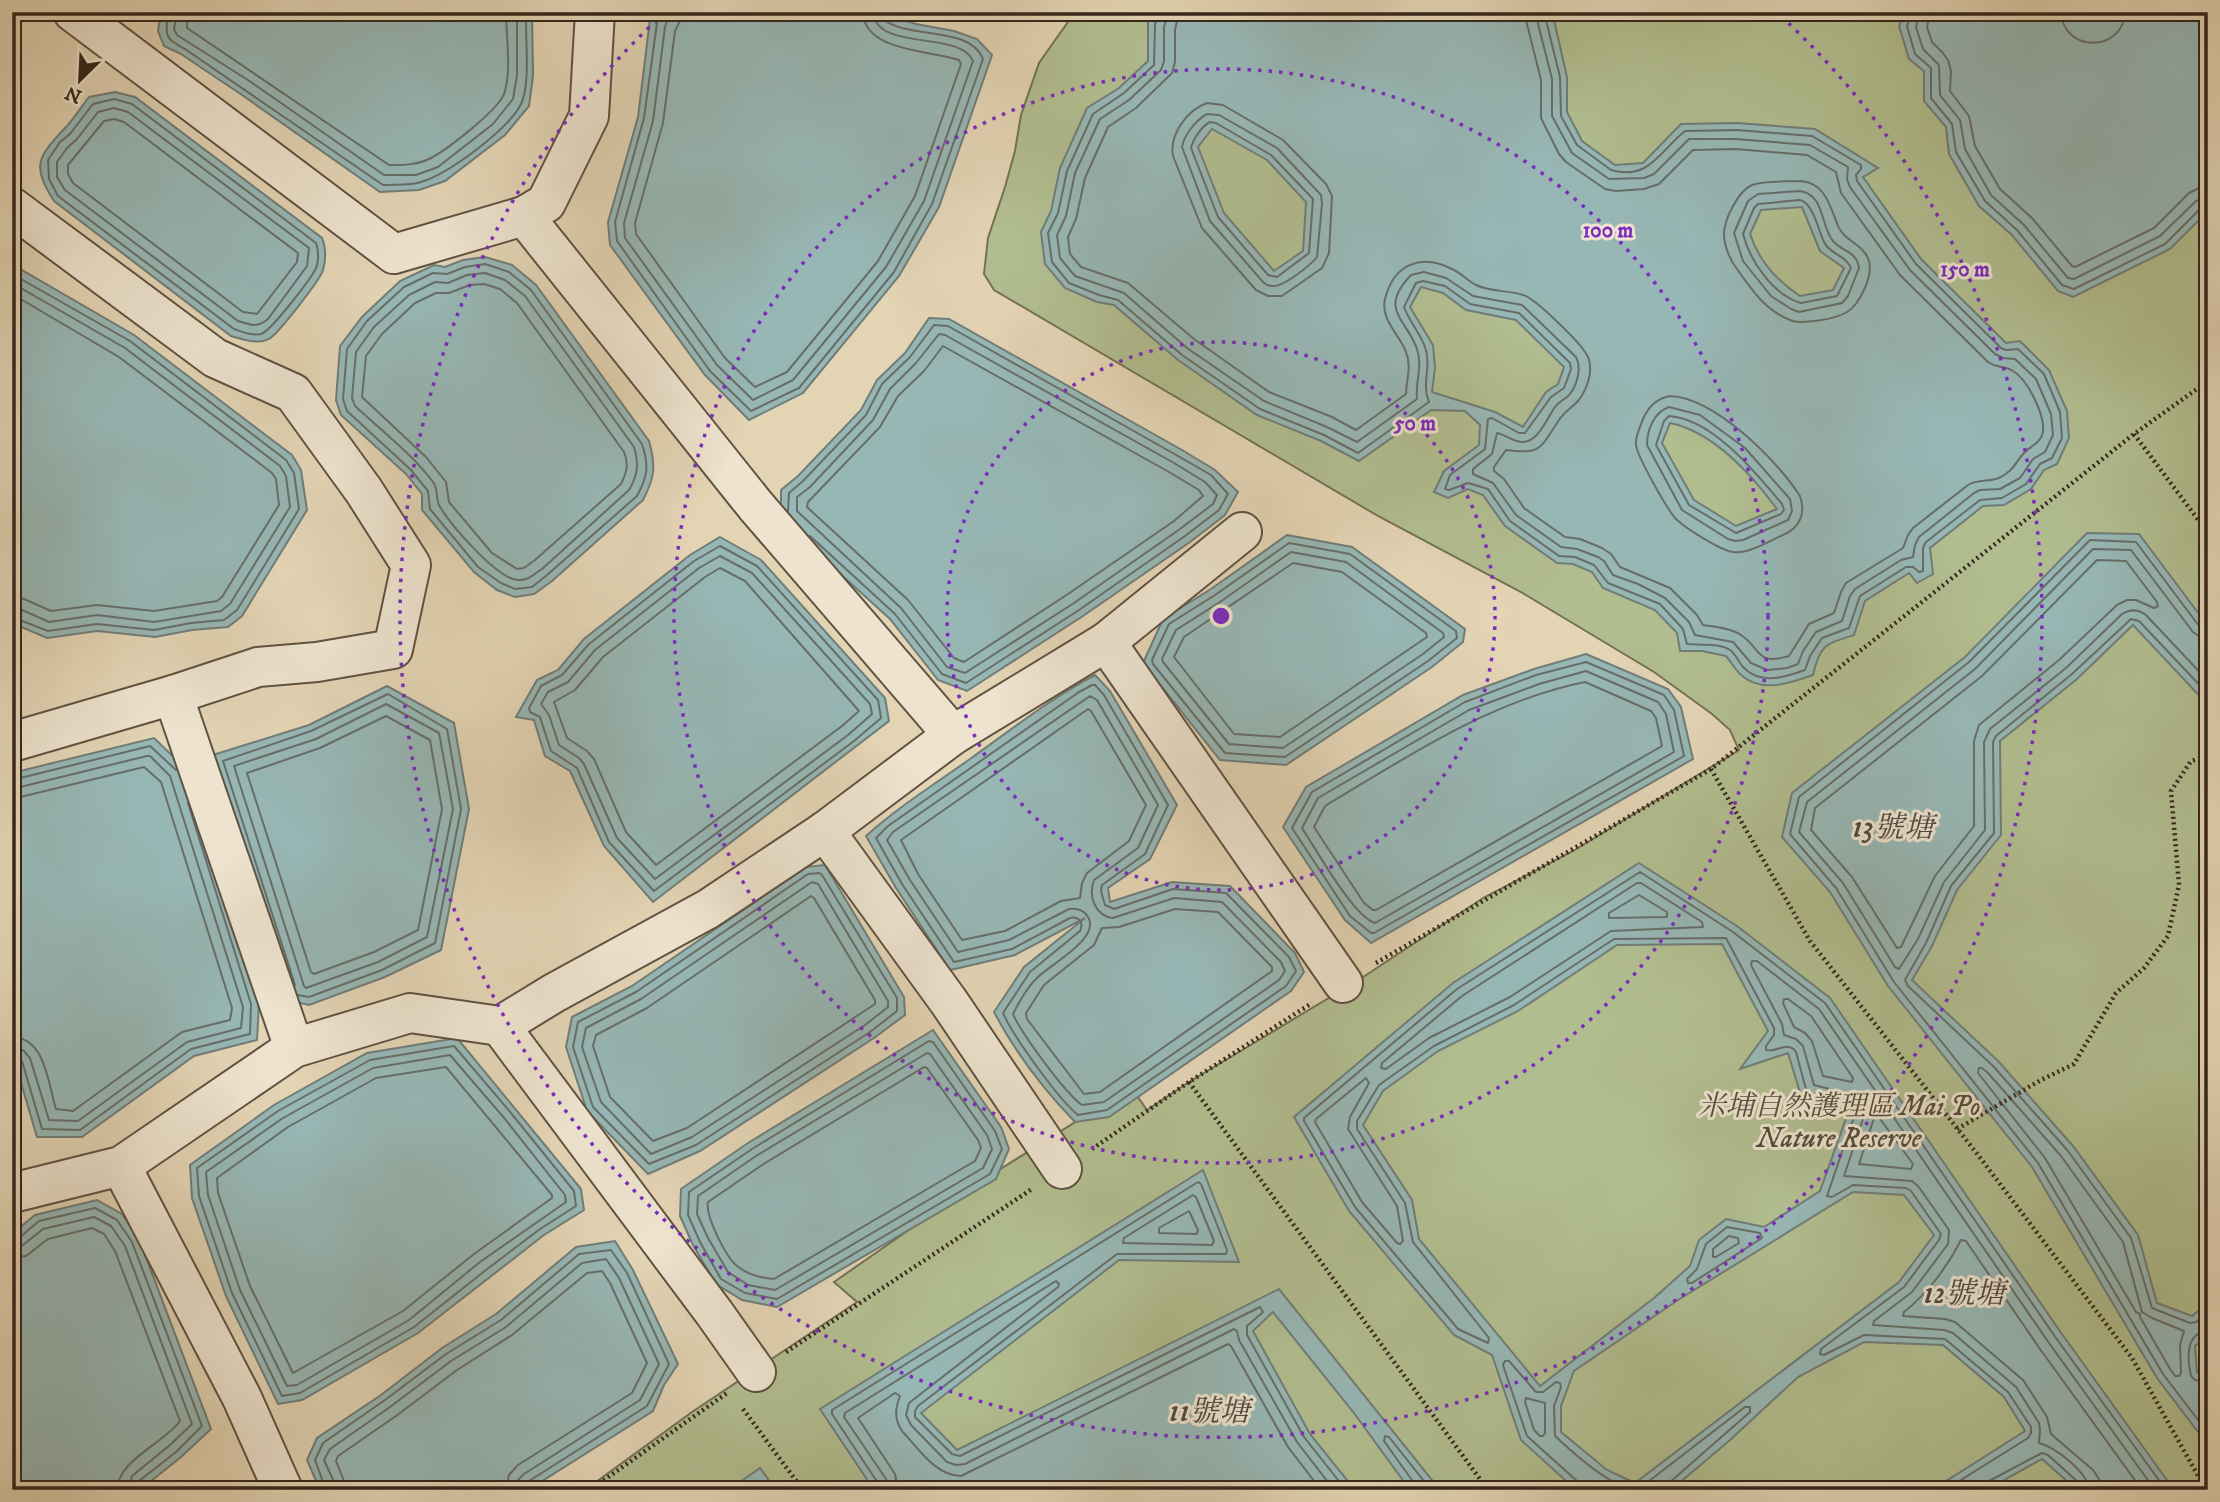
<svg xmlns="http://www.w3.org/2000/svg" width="2220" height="1502" font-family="'IM FELL DW Pica','Noto Serif TC',serif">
	<rect width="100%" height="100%" fill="#e3d4b4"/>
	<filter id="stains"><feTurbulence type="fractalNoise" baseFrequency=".00286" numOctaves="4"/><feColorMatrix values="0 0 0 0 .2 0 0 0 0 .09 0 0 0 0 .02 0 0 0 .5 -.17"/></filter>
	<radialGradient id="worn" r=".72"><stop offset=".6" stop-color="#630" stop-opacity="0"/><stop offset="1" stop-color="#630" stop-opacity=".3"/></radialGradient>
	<!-- green -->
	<polygon fill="#b1bd8f" stroke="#737256" stroke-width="2" points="1075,12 2208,12 2208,1490 585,1490 692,1412 857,1302 834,1282 959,1195 1131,1087 1147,1110 1189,1082 1357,981 1483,898 1573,851 1739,750 1730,730 1712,714 1654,672 1521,592 1378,516 994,290 984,274 988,238 1005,187 1015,151 1021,115 1039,63"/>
	<!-- water -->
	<g fill="#97b7b5" stroke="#707d78" stroke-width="2" fill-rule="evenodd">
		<polygon points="161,12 532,12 533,76 529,106 505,135 445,181 419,190 380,192 242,95 181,54 164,46 158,31"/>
		<polygon points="657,12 879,12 916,24 954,31 977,39 992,55 939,207 899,276 803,393 749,420 705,375 610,245 608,222 638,117 650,19"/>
		<path d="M 1155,12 L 1549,12 L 1554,20 L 1567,77 L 1567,112 L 1582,141 L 1615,165 L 1643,163 L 1681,124 L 1737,123 L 1815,129 L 1878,168 L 1863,177 L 1921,259 L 2006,343 L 2020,341 L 2049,370 L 2067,411 L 2069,438 L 2057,464 L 2044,470 L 2031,489 L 2004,505 L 1983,506 L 1930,548 L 1933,574 L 1917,583 L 1909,573 L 1865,601 L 1854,635 C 1826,644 1820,644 1813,675 C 1790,683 1761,694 1740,674 C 1735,669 1731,662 1726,656 L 1702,651 L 1680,651 L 1677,633 L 1655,610 L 1603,588 L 1592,572 L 1573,564 L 1557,563 L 1505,526 L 1483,495 L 1468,489 L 1448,498 L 1434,492 L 1444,471 L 1479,445 L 1480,425 L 1465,411 L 1431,410 L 1359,461 L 1321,441 L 1257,415 L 1178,360 L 1114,305 L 1097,302 L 1065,288 L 1045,264 L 1041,232 L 1051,211 L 1060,168 L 1087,108 L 1119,88 L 1148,61 L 1148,20 ZM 1212,129 L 1267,160 L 1306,202 L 1303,251 L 1274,271 L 1224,213 L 1198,147 ZM 1802,207 L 1820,251 L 1844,268 L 1833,290 L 1800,296 C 1777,281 1759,261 1750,234 L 1761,210 ZM 1421,287 L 1443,293 L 1466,310 L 1516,320 L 1564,367 L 1558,384 L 1546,392 L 1523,427 L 1495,412 L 1432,392 L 1435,368 L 1433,345 L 1410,307 ZM 1670,423 C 1714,432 1751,474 1777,509 L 1736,526 L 1694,500 L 1662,443 Z"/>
		<polygon points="1905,12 2060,12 2095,16 2110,12 2208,12 2208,211 2170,249 2073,297 2058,291 2012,235 1979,206 1949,154 1946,127 1924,101 1924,71 1909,59 1899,26"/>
		<path d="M 115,92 L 135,97 L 322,238 C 326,247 326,260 323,270 C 320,280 278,334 269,339 C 258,345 243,339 231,336 L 54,201 C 31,165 38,157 65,128 C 74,119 81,107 89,97 Z"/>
		<path d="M 485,257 L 512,265 L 536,285 L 649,441 C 656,466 655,477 643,500 L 552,581 L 534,594 L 515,597 L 497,590 L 474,572 L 422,510 L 422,494 L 406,474 L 341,415 L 336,400 L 340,346 L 362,317 L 400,281 L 434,265 L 445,267 L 463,260 Z"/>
		<polygon points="12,266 20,269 134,335 292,455 301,470 307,510 242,616 228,627 192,630 155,637 97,631 47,638 12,623"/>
		<polygon points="929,318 949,319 1182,450 1215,470 1238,492 1225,515 1190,542 1083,616 967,691 938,680 890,619 781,520 781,490 798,476 861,410 877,380 905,353"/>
		<polygon points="2087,533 2139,534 2208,626 2208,705 2133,625 2077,679 2000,741 2001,835 1957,890 1932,946 1912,980 1999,1062 2073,1146 2138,1235 2157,1303 2192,1316 2208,1303 2208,1335 2195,1346 2197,1373 2208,1375 2208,1445 2157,1378 2032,1167 1888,986 1830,892 1782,837 1792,793 1965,657"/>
		<polygon points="1287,535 1352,547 1465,629 1463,642 1432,667 1286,765 1220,760 1143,663 1163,619 1211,589"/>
		<polygon points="720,537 761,560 885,698 889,721 653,902 604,846 570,771 545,756 534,720 516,717 537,680 558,670 584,639 690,555"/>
		<polygon points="1586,654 1668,689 1681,707 1693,759 1371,943 1345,920 1283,827 1306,787 1463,695 1534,669"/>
		<path d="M 1095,675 L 1110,691 L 1177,805 L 1150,859 L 1108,888 L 1110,902 L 1172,882 L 1230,886 L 1295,953 L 1304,972 L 1291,991 L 1109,1117 L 1075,1122 C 1044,1090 1015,1052 994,1012 L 1024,967 L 1085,918 L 1015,955 L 950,970 L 896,888 L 866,836 C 898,807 935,784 970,759 C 1011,730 1051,698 1095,675 Z"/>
		<polygon points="387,686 454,723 469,809 441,950 385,977 309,1005 292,1001 213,755 309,725"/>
		<polygon points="154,738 184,767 259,1004 257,1040 194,1056 82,1137 37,1137 12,1052 12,773"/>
		<path d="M 1639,863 L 1737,926 L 1830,998 L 2062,1334 L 2174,1490 L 2077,1490 L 2042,1459 L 1986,1490 L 1932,1490 L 2025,1431 L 2004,1397 L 1943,1345 L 1864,1342 L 1798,1377 L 1730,1440 L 1671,1490 L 1576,1490 L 1521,1440 L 1492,1355 L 1454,1335 L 1349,1211 L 1294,1117 L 1453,983 ZM 1722,944 L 1768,1031 L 1740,1069 L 1788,1053 L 1802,1099 L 1849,1110 L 1820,1191 L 1764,1227 L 1726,1219 L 1699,1240 L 1690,1266 L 1654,1298 L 1540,1386 L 1419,1239 L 1412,1200 L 1363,1125 L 1383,1091 L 1438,1051 L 1518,1011 L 1617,945 ZM 1853,1192 L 1904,1195 L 1934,1235 L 1899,1282 L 1635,1483 L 1607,1470 L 1561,1432 L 1561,1406 L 1574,1371 L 1678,1300 Z"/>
		<polygon points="825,865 904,997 905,1015 874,1038 700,1151 648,1174 587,1111 566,1047 572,1017 632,986 806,867"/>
		<polygon points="933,1030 1001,1127 1009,1149 996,1179 777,1307 742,1300 716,1284 693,1245 680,1216 681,1189 748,1143"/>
		<polygon points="457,1038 581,1189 584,1210 544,1235 418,1333 302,1400 278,1404 226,1296 192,1198 190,1165 274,1105 367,1053"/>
		<polygon points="1203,1170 1239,1262 1119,1260 921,1413 957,1450 1279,1289 1440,1490 1410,1490 1354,1413 1273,1312 1253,1331 1310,1434 1355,1490 874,1490 820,1409"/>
		<polygon points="97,1200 122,1214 139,1239 211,1429 181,1457 140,1490 12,1490 12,1234 35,1215"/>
		<polygon points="615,1241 633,1270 678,1364 664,1385 653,1411 528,1490 320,1490 307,1460 317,1438 381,1395 442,1348 496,1314 576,1247"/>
		<polygon points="760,1468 776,1490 729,1490"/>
	</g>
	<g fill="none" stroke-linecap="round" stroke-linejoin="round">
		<!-- shore -->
		<g stroke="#666e69" stroke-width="2">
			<path d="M 168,12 C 166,35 163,38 185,49 L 383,185 C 395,184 409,186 421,182 C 448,174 508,130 521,104 C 531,84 525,35 526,12"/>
			<polyline points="177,12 174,29 177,35 251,82 384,175 416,175 438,167 493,124 513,99 517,75 517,12"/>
			<path d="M 187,12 L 187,28 L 389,165 C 404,165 418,165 431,158 C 448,149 498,110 504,94 C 512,72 506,35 506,12"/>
			<path d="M 661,12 L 657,23 L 644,118 L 615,222 L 617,241 L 710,371 L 751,411 L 799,388 L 894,272 L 932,204 L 983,59 C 970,25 908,40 883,19 L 882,12"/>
			<path d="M 670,12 L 665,27 L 653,121 L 624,223 L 625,238 L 717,365 L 753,400 L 793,380 L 886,267 L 924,201 L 973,61 C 961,30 876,52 873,12"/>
			<path d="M 681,12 L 680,21 L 675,31 L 663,123 L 635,223 L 636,234 L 725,358 L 755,387 L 787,372 L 878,261 L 915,196 L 961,64 L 959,60 C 931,50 864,52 863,12"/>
			<path d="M 1160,12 L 1155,24 L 1154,65 L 1124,93 L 1093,114 L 1067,171 L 1058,213 L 1048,233 L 1052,262 L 1069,283 L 1099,295 L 1118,300 L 1182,355 L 1260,409 L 1324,435 L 1358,453 L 1429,402 C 1421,383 1432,366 1425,347 C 1420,333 1409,321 1404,307 L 1416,283 L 1423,281 L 1445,286 L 1470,304 L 1519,313 L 1570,363 L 1571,369 L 1564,388 L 1551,397 L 1525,433 L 1519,433 L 1492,418 L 1488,419 L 1485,449 L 1450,475 L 1445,489 L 1449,490 L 1468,483 L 1488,489 L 1510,521 L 1559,556 L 1575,557 L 1594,565 L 1608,583 L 1660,604 L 1683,629 L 1687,644 C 1700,645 1719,643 1730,650 C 1736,654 1739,663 1744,668 C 1761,685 1786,677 1805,670 L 1810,656 L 1822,638 L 1849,628 L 1860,596 L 1906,567 L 1913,567 L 1919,572 L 1923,571 L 1923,548 L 1926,542 L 1980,500 L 2002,498 L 2026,484 L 2040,464 L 2052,458 L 2062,438 L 2060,412 L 2044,374 L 2018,349 L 2006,350 L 2001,348 L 1916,264 L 1857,181 L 1856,175 L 1861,169 L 1861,165 L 1812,136 L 1737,130 L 1685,131 C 1660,151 1649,181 1611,170 L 1577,145 L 1561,116 L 1560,77 L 1544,12"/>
			<path d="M 1169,12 L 1164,27 L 1164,61 L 1161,70 L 1129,100 L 1100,119 L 1075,173 L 1066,216 L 1057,235 L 1060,258 L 1075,276 L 1124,293 L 1187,348 L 1264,401 L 1327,427 L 1357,442 L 1417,399 C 1415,383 1423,366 1417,349 C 1406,318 1378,310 1411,275 L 1424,272 L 1446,278 L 1473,296 L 1522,305 L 1576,357 C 1582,368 1577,388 1567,397 C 1562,401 1558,402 1555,407 C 1548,417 1540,437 1528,441 C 1517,445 1507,435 1497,433 L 1492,454 L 1473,469 L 1473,474 L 1493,483 L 1516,515 L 1561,547 L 1577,549 L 1598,557 L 1604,561 L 1613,575 L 1638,584 L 1665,598 L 1689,622 L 1695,635 L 1733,642 L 1751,663 L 1767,670 L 1787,668 L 1798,664 L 1803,651 L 1816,632 L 1842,621 L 1850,596 L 1855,589 L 1901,560 L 1913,557 L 1915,545 L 1919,537 L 1974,493 L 1980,490 L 2000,489 L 2020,478 L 2033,459 L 2045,452 L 2053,435 L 2051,414 L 2036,379 L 2015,359 L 2003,358 L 1995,354 L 1910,270 L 1850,187 L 1847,179 L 1848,167 L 1810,145 L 1736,139 L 1689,139 L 1654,174 L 1644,178 L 1609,179 L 1572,153 L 1552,116 L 1552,79 L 1535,12"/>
			<path d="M 1179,12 L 1175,30 L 1175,62 L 1172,73 L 1136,108 L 1108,127 L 1085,178 L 1076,219 L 1068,237 L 1070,254 L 1081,267 L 1128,283 L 1194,339 L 1269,392 L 1332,417 L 1356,430 L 1406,394 C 1406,381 1412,366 1406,352 C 1400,335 1380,320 1385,299 C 1394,263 1422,253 1454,270 C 1462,274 1468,281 1476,285 C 1490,292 1508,290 1523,295 C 1535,298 1578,341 1585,352 C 1588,356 1590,361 1590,367 C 1591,377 1585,393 1578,401 C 1572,408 1565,411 1559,420 C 1540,448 1542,455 1506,450 L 1494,467 L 1494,471 L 1504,479 L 1524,508 L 1565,537 L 1580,539 L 1602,548 L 1611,554 L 1620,567 L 1670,588 L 1697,615 L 1703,625 C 1715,627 1731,628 1741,635 C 1762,649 1755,666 1789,656 L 1809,624 L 1834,613 L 1841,592 L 1846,583 L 1903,548 L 1908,535 L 1913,528 L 1968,485 C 1978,479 1989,482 1999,478 C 2014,471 2015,462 2025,452 C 2032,445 2041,443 2043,432 C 2045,415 2028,380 2013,371 C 2006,366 1996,368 1988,362 L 1900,275 L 1841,193 L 1836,172 L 1807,155 L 1736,149 L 1693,150 L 1659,184 L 1644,189 L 1616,191 L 1605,189 L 1566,162 L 1559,154 L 1541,118 L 1541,80 L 1524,12"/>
			<polyline points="1911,12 1907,26 1915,54 1931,68 1931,98 1952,124 1956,152 1985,201 2017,230 2062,285 2074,289 2165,244 2200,209 2208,207"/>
			<polyline points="1919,12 1916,27 1923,49 1939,65 1940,95 1960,120 1965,149 1991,195 2024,225 2068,278 2074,279 2160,236 2196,201 2208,198"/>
			<polyline points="1930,12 1927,27 1932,42 1942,52 1948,60 1951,71 1950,91 1969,116 1975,146 2000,189 2032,218 2072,266 2075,267 2154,228 2189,193 2199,188 2208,187"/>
			<path d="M 2061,12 C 2063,53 2123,53 2125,12"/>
			<path d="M 114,99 L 132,104 L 316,243 C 319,251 319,263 315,270 C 309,281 271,331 261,334 C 252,336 243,332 234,329 L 58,196 L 49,179 L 48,160 L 60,142 L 70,134 L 93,104 Z"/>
			<path d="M 1207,103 L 1223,105 L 1283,140 L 1326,184 L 1332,196 L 1329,253 L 1322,268 L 1282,296 L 1268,296 L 1256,290 L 1202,228 L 1173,156 C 1169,135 1187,110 1207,103 Z"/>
			<path d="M 114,108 L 128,112 L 309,248 L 307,266 L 268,319 C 258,328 250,325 238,321 L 65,190 L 57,177 L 57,162 L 67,148 L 77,139 L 98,112 Z"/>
			<path d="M 1207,114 L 1219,115 L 1277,148 L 1321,195 L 1322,204 L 1317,257 C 1311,265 1284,286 1274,286 C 1268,286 1267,285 1263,282 L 1210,221 L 1182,147 C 1184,135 1196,120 1207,114 Z"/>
			<polygon points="114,119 124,122 298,253 297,262 257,314 243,312 73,183 68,174 68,165 104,121"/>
			<path d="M 1210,122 L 1216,123 L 1271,155 L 1313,199 L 1309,253 L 1277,277 L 1268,275 L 1218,217 L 1191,148 C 1193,139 1202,126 1210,122 Z"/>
			<path d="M 1800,181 C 1825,182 1830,206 1838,226 C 1844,241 1864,244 1869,261 C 1873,276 1860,304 1847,312 C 1836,319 1801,325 1790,320 C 1766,311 1751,289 1737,269 C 1730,260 1724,246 1724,234 C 1724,220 1738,191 1752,185 C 1766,180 1785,182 1800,181 Z"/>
			<path d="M 1800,191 C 1825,195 1820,225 1833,241 C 1842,252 1857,251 1859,268 L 1848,296 L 1842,303 L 1799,312 L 1791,309 L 1771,296 L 1743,261 L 1734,233 L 1748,201 L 1758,194 Z"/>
			<path d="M 1800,200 C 1814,204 1818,230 1824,242 C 1829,254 1846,255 1851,268 L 1837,296 L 1801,303 C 1773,295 1750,261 1743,234 L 1754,208 L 1758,204 Z"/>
			<path d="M 485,264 L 509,272 L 531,290 L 642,444 C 649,465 648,476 637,496 L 547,575 L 532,587 L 515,589 L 501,583 L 478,567 L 430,509 L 428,491 L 411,470 L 347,411 L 343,399 L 347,349 L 367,321 L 404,287 L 433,273 L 447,274 L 465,267 Z"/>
			<path d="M 485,273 L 505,280 L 525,296 L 634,447 C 639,464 638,475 629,490 L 542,569 C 534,574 528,581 518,580 C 497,579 451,525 440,507 C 435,499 439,490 433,482 C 411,453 381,430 355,406 L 352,398 L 356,352 L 374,327 L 409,295 L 435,282 L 448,283 L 467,275 Z"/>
			<polyline points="12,274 130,341 286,460 294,473 299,509 237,610 224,620 191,623 154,630 97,624 48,631 12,617"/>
			<polyline points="12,283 125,348 280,466 286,476 290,507 230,604 221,611 154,622 97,615 49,622 20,609 12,608"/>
			<path d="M 484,284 L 500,289 L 517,303 L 624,452 C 629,464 627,472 621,484 L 535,560 L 524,568 L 517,569 L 492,553 L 449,502 L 446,482 L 426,457 L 362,397 L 366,356 L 382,334 L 415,303 L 436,293 L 449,293 L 470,285 Z"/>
			<polyline points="12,294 119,357 272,473 276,479 279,505 222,597 217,601 154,611 97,605 51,611 24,599 12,597"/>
			<polygon points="939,334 945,335 1174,463 1205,482 1217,495 1213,504 1180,529 1074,603 965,673 947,667 901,608 797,511 797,497 810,487 873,420 890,389 916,363"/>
			<polygon points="943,346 1169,472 1199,490 1203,496 1174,521 1068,594 964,662 954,658 908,600 807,507 808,502 880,427 898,396 924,371"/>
			<path d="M 1670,396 C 1715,398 1777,460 1800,496 C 1806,513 1800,528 1783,535 C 1769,541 1749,554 1733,552 C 1720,550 1687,529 1677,520 C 1669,513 1637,456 1636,445 C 1635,436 1640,428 1643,419 C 1649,406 1656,399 1670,396 Z"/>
			<path d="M 1669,407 L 1700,415 L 1745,448 L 1790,499 L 1792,511 L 1788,520 L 1743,540 L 1735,541 L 1728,539 L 1682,510 L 1647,445 C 1647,430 1654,412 1669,407 Z"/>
			<path d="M 1669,416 C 1713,419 1756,473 1782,504 L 1784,510 L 1781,514 L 1736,533 L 1689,505 L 1656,445 L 1664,421 Z"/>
			<polyline points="788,511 789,493 803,481 866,415 882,384 910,357 934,325 948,326 1178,456 1211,475 1228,494 1219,510 1185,536 1079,610 966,683 942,674 895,614 810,536"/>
			<polygon points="1289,543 1350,554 1456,631 1457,638 1428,661 1285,757 1225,753 1153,664 1152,660 1169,624 1215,595"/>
			<polygon points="720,546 757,566 878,700 881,718 854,741 654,891 609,842 577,768 551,751 540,717 530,712 529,708 541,686 562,675 589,644 694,561"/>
			<polygon points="1291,552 1346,562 1443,633 1444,637 1423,654 1283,748 1229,744 1163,662 1162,659 1176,630 1220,602"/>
			<polygon points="720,556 752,573 870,704 872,714 848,735 655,879 617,838 584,764 579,758 559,745 549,715 541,704 548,692 568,682 595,650 699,568"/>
			<polygon points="2097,560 2126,561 2157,602 2158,606 2154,608 2136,600 2127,600 2117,605 2059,660 1979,725 1974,741 1974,826 1935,876 1901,947 1897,948 1852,877 1811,830 1815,808 1982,676"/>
			<polygon points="1293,563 1342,572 1426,633 1427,637 1280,737 1234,734 1174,657 1184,637"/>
			<polygon points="720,568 745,581 859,711 842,726 656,865 626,832 594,759 587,751 567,738 554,702 575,690 603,657 705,577"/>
			<polyline points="2208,629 2199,626 2136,542 2090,540 1969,662 1799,797 1790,834 1836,888 1894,982 2038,1163 2163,1374 2208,1433"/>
			<path d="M 2208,638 L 2200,637 L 2193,632 L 2131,550 L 2093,549 L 1975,669 L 1807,802 L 1799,832 L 1843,883 L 1895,967 L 1899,969 L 1918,939 L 1944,882 L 1985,830 L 1984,742 L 1990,729 L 2066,668 L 2122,614 C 2130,609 2138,609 2146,615 L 2208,681"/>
			<polygon points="1586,662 1664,695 1674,710 1684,756 1374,933 1371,933 1350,916 1292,828 1312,792 1465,702 1536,675"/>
			<path d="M 1586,671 L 1658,702 L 1666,714 L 1674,752 L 1375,923 C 1353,916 1316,849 1302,828 L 1318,798 L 1469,710 L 1539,684 Z"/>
			<path d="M 1585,682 L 1651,711 L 1656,718 L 1662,746 L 1376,910 L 1373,910 L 1364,903 L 1314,827 L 1325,806 C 1407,757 1490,701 1585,682 Z"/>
			<path d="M 1092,685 L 1095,685 L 1104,695 L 1168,805 L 1145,854 L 1102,885 L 1101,891 L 1105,905 L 1114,909 L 1173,889 L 1226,893 L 1289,957 L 1296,971 L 1286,986 L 1107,1110 L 1078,1115 C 1059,1100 1013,1036 1003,1013 L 1030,972 L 1080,931 C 1084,923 1079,916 1070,918 L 1012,949 L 954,962 L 902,884 L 876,838 L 888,826 L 1079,692 Z"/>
			<polyline points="2208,694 2139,621 2131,619 2072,674 1996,736 1993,742 1994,833 1951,886 1926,943 1905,980 1908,986 1994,1067 2068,1151 2131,1238 2152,1308 2190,1323 2196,1322 2208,1312"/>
			<path d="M 1090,696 L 1097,700 L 1158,805 L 1138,848 L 1094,880 C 1088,896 1095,916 1113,918 L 1174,898 L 1222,902 L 1281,962 L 1285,971 L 1279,980 L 1104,1102 L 1082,1105 C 1065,1093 1021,1033 1013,1014 C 1019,1002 1028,986 1038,977 C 1051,964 1101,938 1088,917 C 1084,910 1077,908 1069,909 L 1009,940 L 958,952 L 910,880 L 887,840 L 893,832 Z"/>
			<polygon points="386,704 439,733 453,809 427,937 378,962 306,988 304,986 234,766 316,739"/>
			<polygon points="1088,709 1091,711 1146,805 1129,841 1087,873 1082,883 1080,898 1061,901 1005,931 962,940 918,874 901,840"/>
			<polygon points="386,716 430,740 442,809 418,930 374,952 314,974 311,972 247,773 320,748"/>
			<polyline points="12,780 150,746 176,770"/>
			<polyline points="12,789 147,756 150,756 170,776 243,1007 241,1028 187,1042 78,1121 49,1120 30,1058 23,1050 12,1048"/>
			<path d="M 12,799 L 144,767 L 161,782 L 232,1008 L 230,1020 L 182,1032 L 73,1111 L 56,1109 C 48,1084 46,1038 12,1037"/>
			<polygon points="819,873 822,875 897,998 897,1011 870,1032 696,1145 649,1164 593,1107 573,1047 578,1022 636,992 808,874"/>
			<polygon points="812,882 818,884 888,1001 888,1007 865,1025 692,1137 651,1154 601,1102 582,1047 586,1028 641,999"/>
			<polygon points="1637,883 1641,883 1702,922 1703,927 1611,931 1510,997 1429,1038 1386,1069 1381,1068 1382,1063 1462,996"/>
			<polygon points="1639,895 1667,912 1667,917 1609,918 1609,913"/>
			<polygon points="811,896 814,898 875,1000 875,1004 687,1128 653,1141 610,1097 593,1046 596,1035 647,1008"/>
			<polygon points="1175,909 1218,912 1272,967 1272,971 1100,1092 1084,1094 1027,1019 1026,1013 1044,985 1094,945 1102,928 1119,927"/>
			<polyline points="295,985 223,761 311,731 388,694 447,729 461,809 435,943 382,970 309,997 298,995"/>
			<polygon points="1784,999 1788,999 1811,1016 1853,1078 1852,1082 1823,1076 1812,1041 1805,1033 1794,1027 1783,1003"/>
			<polygon points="929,1041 933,1042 995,1131 1002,1149 990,1174 777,1299 745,1293 721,1279 700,1242 688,1215 689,1192 752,1149"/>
			<polygon points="454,1046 511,1113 574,1191 576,1206 540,1229 486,1270 414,1327 300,1393 282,1396 232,1293 199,1196 197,1168 278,1111 370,1060"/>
			<polygon points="927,1053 930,1054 987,1135 992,1149 983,1168 775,1290 748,1285 728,1272 708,1238 697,1214 698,1196 756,1156"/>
			<polygon points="450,1055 505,1119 565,1195 566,1202 480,1262 409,1320 297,1385 287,1386 240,1290 208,1195 206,1172 283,1118 373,1068"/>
			<polyline points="12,1056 18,1057 22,1061 42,1129 80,1130 191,1049 250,1034 251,1004 188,803"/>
			<polygon points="446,1067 552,1195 552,1198 474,1254 403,1311 293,1373 250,1286 218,1193 217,1178 288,1127 376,1078"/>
			<path d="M 924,1067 L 927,1068 L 978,1140 L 981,1148 L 975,1161 L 774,1279 C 761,1278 748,1275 737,1266 C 726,1257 705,1216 708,1202 L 762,1165 Z"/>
			<polygon points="1979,1068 1982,1068 1988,1073 2061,1156 2123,1242 2142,1312 2152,1318 2184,1331 2180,1345 2181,1373 2179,1376 2175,1376 2170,1369 2140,1317 2140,1314 2136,1312 2045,1158 1978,1073"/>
			<polygon points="1366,1078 1369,1083 1350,1117 1348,1129 1397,1206 1403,1241 1400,1244 1397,1243 1362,1202 1315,1122 1316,1119"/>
			<polygon points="1878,1116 1913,1164 1911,1169 1859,1164 1874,1118"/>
			<polygon points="1193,1195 1196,1197 1214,1241 1212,1245 1123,1243 1124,1238"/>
			<polygon points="1189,1211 1198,1230 1197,1234 1159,1233 1159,1228"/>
			<polygon points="1727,1227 1760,1233 1762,1238 1692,1283 1688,1283 1687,1279 1697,1269 1706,1244"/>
			<polygon points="1729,1236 1738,1238 1739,1243 1716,1257 1713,1257 1713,1249"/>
			<polyline points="12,1239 19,1238 39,1221 95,1208 117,1220 132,1242 202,1426 176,1452 139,1481 137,1490"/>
			<polyline points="12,1248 23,1245 43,1229 94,1217 111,1226 125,1246 192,1424 170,1445 132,1476 128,1490"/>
			<path d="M 12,1258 L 26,1256 L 48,1239 L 92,1228 L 104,1234 L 115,1251 L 180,1421 C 163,1444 118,1460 117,1490"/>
			<path d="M 2208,1330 C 2185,1334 2187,1358 2191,1376 L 2195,1380 L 2208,1382"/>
			<polygon points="1526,1398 1545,1403 1545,1433 1543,1436 1540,1436 1534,1430 1525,1402"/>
			<polyline points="326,1490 315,1460 323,1443 385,1400 446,1354 501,1320 579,1254 611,1250 627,1273 669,1364 647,1406 529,1481 525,1490"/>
			<polyline points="335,1490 334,1482 324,1460 330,1449 390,1407 451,1361 506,1327 582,1263 606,1259 619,1278 659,1364 640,1400 524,1474 518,1480 516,1490"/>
			<polyline points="345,1490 344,1481 336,1461 338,1456 396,1416 457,1370 512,1335 587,1273 602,1271 610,1283 647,1363 632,1393 518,1465 509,1475 506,1490"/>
			<polyline points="879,1490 878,1483 832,1414 832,1410 1198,1182 1201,1184 1227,1250 1226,1254 1117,1254 918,1406 915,1411 915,1417 952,1454 960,1456 1260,1307 1263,1312 1247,1326 1247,1335 1304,1437 1346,1490"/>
			<polyline points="888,1490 886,1479 844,1417 845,1413 1056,1281 1059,1284 1058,1287 909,1403 906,1415 911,1425 947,1462 956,1465 965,1464 1234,1329 1237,1331 1239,1340 1297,1442 1334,1490"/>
			<path d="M 898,1490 L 895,1474 L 858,1418 L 895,1393 L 900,1396 C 895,1409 894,1419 902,1431 C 918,1448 936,1476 961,1476 L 1228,1344 L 1231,1346 L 1288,1447 L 1321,1490"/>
			<polyline points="1416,1490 1414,1483 1384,1441 1385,1436 1389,1437 1431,1490"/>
			<path d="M 1580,1490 L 1578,1482 L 1527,1436 L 1503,1365 L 1505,1361 L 1509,1361 L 1536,1392 L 1543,1392 L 1556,1382 L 1560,1383 L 1561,1387 L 1554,1406 L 1555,1436 C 1571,1451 1618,1495 1640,1488 L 1745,1407 L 1750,1407 L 1750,1412 L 1670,1482 L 1667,1490"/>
			<path d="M 1945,1490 L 2028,1438 L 2031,1433 L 2031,1427 L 2008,1392 L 1945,1339 L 1864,1335 L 1824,1355 L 1820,1354 L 1821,1349 L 1904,1287 L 1939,1240 L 1941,1234 L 1911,1191 L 1906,1188 L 1853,1185 L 1832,1197 L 1827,1196 L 1855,1114 L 1855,1108 L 1849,1103 L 1807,1093 L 1796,1052 C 1787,1040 1777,1053 1766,1050 L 1766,1046 L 1774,1035 L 1774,1028 L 1726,938 L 1614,939 L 1514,1005 L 1434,1046 L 1379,1085 L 1357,1121 L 1357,1129 L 1405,1203 L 1413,1242 L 1489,1338 L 1488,1343 L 1458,1329 L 1355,1207 L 1304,1121 L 1304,1118 L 1457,989 L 1640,872 L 1733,932 L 1825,1003 L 2056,1338 L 2166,1490"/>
			<polyline points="1985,1490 1985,1484 1989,1481 2042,1453 2048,1455 2078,1482 2081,1490"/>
			<path d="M 2089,1490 C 2088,1472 2055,1447 2039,1443 L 2040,1430 L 2039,1423 L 2016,1387 L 1953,1333 L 1944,1330 L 1873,1325 L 1874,1321 L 1912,1292 L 1948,1244 L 1949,1230 L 1918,1186 L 1912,1181 L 1844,1176 L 1864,1116 L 1863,1104 L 1853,1095 L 1814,1085 L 1803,1046 L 1796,1039 L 1784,1035 L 1782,1024 L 1751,965 L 1752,961 L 1757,961 L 1819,1009 L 2049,1343 L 2155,1490"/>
			<path d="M 2100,1490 L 2099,1479 L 2093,1470 L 2051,1434 L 2047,1417 L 2023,1380 L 1955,1322 L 1945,1319 L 1903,1316 L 1904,1312 C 1927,1294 1948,1266 1961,1240 L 1966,1241 L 2040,1349 L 2142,1490"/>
		</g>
		<defs>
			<g id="minor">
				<polyline points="73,12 394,254 524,216 546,203 589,116 595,12"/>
				<polyline points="12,207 215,358 293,393 364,491 411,565 393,649 317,662 258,667 173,695 12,742"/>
				<polyline points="524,216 755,505 953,735"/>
				<polyline points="1106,642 1343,983"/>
				<polyline points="173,695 294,1048"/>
				<polyline points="825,831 949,1002 1062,1169"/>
				<polyline points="500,1026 715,1314 756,1372"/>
				<polyline points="121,1166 242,1398 283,1490"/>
				<polyline points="12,1193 121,1166 294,1048 410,1013 500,1026 554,993 708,909 825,831 953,735 1106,642 1242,532"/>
			</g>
		</defs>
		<!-- minor casing -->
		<use href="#minor" stroke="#605243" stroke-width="42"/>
		<!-- path -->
		<g stroke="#35261d" stroke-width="4.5" stroke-dasharray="2 3.5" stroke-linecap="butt">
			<polyline points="2134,434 2208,533"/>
			<polyline points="1711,769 1810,941 1978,1155 2132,1358 2206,1490"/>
			<polyline points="1376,963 1711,769 2134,434 2208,381"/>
			<polyline points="1189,1082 1488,1490"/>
			<polyline points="1957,1129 2041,1080 2074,1064 2116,993 2144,968 2168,936 2179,885 2171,791 2191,761 2208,756"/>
			<polyline points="1092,1149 1189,1082 1312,1003"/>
			<polyline points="786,1352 1032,1189"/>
			<polyline points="743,1409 803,1490"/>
			<polyline points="590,1490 727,1393"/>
		</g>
		<!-- minor -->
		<use href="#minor" stroke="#ede3ce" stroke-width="38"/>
	</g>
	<!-- distance rings -->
	<g fill="none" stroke="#7b2cbf" stroke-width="3.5" stroke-dasharray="3.5 7">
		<circle cx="1221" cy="616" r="274"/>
		<circle cx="1221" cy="616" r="547"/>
		<path d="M1781 16A821 821 0 1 1 661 16"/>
	</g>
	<g text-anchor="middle" stroke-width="6" stroke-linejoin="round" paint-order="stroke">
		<!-- park labels -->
		<g font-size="28" font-style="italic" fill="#544c3a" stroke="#ede3ce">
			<text x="1839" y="1115">米埔自然護理區 Mai Po<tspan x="1839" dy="32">Nature Reserve</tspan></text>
		</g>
		<!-- water labels -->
		<g font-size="30" font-style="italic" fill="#4e4a43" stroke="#ede3ce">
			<text x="1893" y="837">13號塘</text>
			<text x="1964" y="1303">12號塘</text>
			<text x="1209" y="1421">11號塘</text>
		</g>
	</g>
	<circle cx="1221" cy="616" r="10" fill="#7b2cbf" stroke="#ede3ce" stroke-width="3.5"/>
	<g font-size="21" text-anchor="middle" font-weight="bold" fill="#7b2cbf" stroke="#ede3ce" stroke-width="6" stroke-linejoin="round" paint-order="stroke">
		<text x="1608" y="237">100 m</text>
		<text x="1965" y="276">150 m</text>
		<text x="1415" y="430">50 m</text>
	</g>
	<!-- margin -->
	<rect width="2220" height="1502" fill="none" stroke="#e3d4b4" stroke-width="42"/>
	<rect x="14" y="14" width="2192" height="1474" fill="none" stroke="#35261d" stroke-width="3.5"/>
	<rect x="21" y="21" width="2178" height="1460" fill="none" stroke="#35261d" stroke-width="2"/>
	<!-- north arrow -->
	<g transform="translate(80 80) rotate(204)" stroke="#ede3ce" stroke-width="5" paint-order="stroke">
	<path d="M0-5L12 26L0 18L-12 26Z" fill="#35261d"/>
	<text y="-10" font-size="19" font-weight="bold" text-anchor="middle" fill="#35261d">N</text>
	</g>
	<rect width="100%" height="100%" filter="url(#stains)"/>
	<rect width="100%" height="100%" fill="url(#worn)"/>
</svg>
